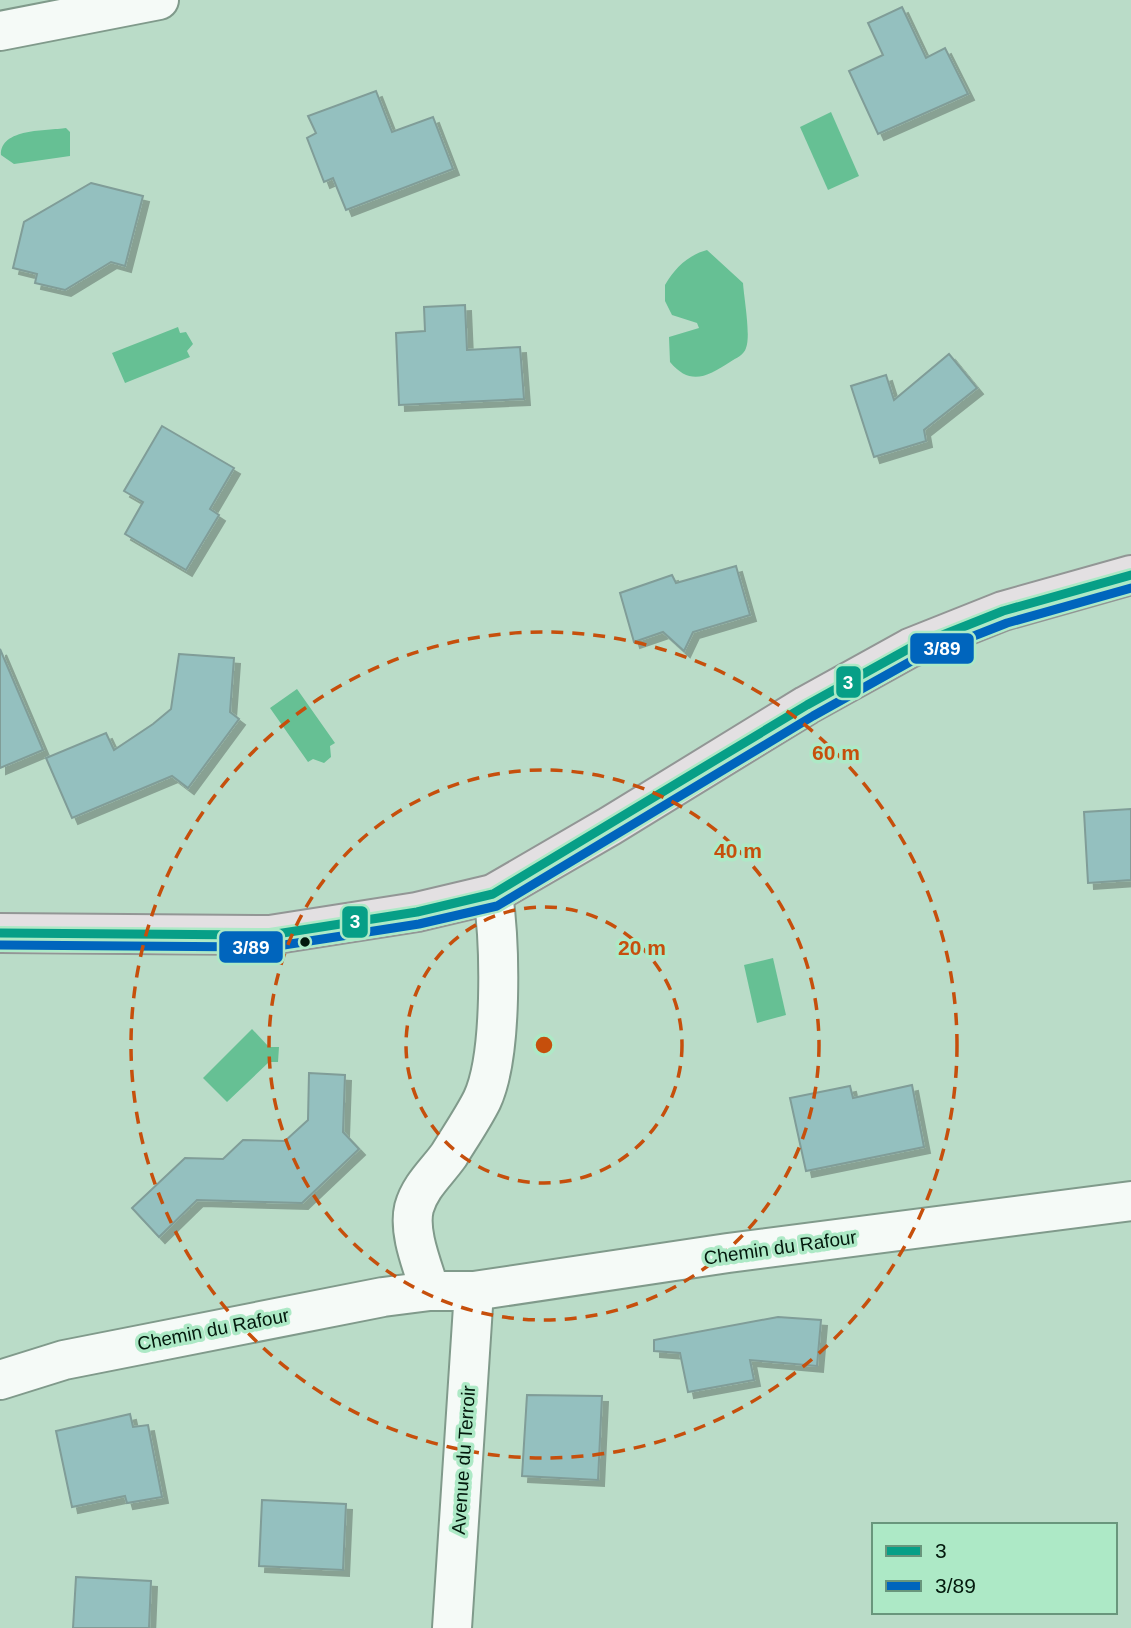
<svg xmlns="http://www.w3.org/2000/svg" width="1131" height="1628" font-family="Arial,sans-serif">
	<defs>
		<filter id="shadow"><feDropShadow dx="6" dy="6" stdDeviation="0" flood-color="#0004"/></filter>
	</defs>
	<rect width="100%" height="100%" fill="#badcc8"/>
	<!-- water -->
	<g fill="#66c094">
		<polygon points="831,112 859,176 828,190 800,127"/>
		<path d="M 66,128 L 70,132 L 70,156 L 14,164 L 1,155 C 0,128 47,131 66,128 Z"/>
		<path d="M 707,250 L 743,283 C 744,298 751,336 746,348 C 744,355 736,358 730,362 C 707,377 690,386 670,362 L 669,337 L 699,328 L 697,323 L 672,315 L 665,301 L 665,285 C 675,268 688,255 707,250 Z"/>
		<polygon points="178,327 180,333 186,332 193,344 187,351 190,357 125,383 112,353"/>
		<polygon points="297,689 335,743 330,746 331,757 324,763 313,759 308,762 270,708"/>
		<polygon points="773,958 786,1015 757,1023 744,965"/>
		<polygon points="252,1029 269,1047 279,1047 278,1062 269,1062 227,1102 203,1078"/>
	</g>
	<!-- building -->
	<g fill="#94c0bf" stroke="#809d98" stroke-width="2" filter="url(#shadow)">
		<polygon points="902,7 926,58 945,48 968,94 878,134 849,71 883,55 868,23"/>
		<polygon points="376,91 392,132 433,117 453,169 346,210 333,178 324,182 307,138 316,133 308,116"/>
		<polygon points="91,183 143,196 125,266 111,262 65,290 35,283 37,274 13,268 24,222"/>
		<polygon points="465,305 467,350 520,347 524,399 399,405 396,333 425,331 424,307"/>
		<polygon points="949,354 977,388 924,430 926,441 874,457 851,386 886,375 894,400"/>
		<polygon points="162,426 234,468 210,509 219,515 186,570 125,534 143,502 124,491"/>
		<polygon points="736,566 750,615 693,632 684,651 663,632 634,642 620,593 672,575 676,583"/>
		<polygon points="0,649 43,750 0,768"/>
		<polygon points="179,654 234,658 230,712 239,719 188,788 172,776 72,818 46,758 106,733 114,750 153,724 171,709"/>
		<polygon points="1131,809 1131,880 1088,883 1084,812"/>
		<polygon points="309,1073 345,1075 343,1132 359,1149 302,1203 197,1200 159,1237 132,1208 185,1158 223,1159 243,1140 285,1141 308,1120"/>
		<polygon points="912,1085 924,1147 806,1171 790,1098 850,1086 853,1098"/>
		<polygon points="778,1317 821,1320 817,1366 750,1360 754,1380 688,1392 680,1353 654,1351 654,1340"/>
		<polygon points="527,1395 602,1396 598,1480 522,1476"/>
		<polygon points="130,1414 133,1427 148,1425 162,1497 127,1503 125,1496 72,1507 56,1431"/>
		<polygon points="262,1500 346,1504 343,1570 259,1566"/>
		<polygon points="76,1577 151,1581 149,1628 73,1628"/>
	</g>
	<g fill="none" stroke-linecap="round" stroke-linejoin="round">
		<defs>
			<g id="minor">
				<polyline points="0,31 159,0"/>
				<path d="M 430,1291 C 423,1267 408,1233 414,1208 C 420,1186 437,1172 449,1155 C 460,1137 473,1118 482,1100 C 503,1055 500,943 493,894"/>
				<polyline points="0,1380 64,1360 383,1297 430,1291 474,1291 728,1253 1131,1201"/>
				<polyline points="452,1628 474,1291"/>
			</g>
			<polyline id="major" points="0,933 270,935 417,912 493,894 610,826 807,705 910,648 1003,611 1131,575"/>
		</defs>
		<!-- minor casing -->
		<use href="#minor" stroke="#809a8b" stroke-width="42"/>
		<!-- major casing -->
		<use href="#major" stroke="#929695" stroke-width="42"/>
		<!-- minor -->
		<use href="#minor" stroke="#f5faf7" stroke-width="38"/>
		<!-- major -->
		<use href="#major" stroke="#e3e0e2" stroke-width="38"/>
		<defs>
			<polyline id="bus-1" points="0,933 270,935 417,912 493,894 807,705 910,648 1003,611 1131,575"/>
			<polyline id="bus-2" points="0,945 271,947 419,924 497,906 813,716 915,659 1007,623 1131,588"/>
		</defs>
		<!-- bus-1 casing -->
		<use href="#bus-1" stroke="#ade9c6" stroke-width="14"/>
		<!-- bus-2 casing -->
		<use href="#bus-2" stroke="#ade9c6" stroke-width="14"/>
		<!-- bus-1 -->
		<use href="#bus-1" stroke="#079f87" stroke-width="9"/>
		<!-- bus-2 -->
		<use href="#bus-2" stroke="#0065bd" stroke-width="9"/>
	</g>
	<!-- distance rings -->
	<g fill="none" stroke="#c64f0c" stroke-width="3.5" stroke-dasharray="12 9">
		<circle cx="544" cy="1045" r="138"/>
		<circle cx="544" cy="1045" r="275"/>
		<circle cx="544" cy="1045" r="413"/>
	</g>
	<!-- markers -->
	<circle fill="#03190d" stroke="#ade9c6" stroke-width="2.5" cx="305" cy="942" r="6"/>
	<g text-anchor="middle" stroke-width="7" stroke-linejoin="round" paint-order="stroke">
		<!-- street labels -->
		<g font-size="19" fill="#03190d" stroke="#ade9c6">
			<text transform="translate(780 1247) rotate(-8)" y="7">Chemin du Rafour</text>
			<text transform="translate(213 1329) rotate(-11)" y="7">Chemin du Rafour</text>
			<text transform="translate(463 1460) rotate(-86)" y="7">Avenue du Terroir</text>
		</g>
	</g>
	<circle cx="544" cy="1045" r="10" fill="#c64f0c" stroke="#ade9c6" stroke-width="3.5"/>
	<g font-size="21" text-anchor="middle" font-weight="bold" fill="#c64f0c" stroke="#ade9c6" stroke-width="7" stroke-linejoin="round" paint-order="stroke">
		<text x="836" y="760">60 m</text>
		<text x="738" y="858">40 m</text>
		<text x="642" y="955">20 m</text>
	</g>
	<g stroke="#ade9c6" stroke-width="2.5">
		<rect x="909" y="632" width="66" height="33" rx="7" fill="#0065bd"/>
		<rect x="835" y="665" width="27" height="34" rx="7" fill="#079f87"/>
		<rect x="341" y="905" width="28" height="34" rx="7" fill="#079f87"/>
		<rect x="218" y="930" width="66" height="34" rx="7" fill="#0065bd"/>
	</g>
	<g font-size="19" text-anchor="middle" font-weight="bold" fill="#fff">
		<text x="942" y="655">3/89</text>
		<text x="848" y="689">3</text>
		<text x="355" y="928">3</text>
		<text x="251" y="954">3/89</text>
	</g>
	<!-- legend -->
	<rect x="872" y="1523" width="245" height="91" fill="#ade9c6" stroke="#69967c" stroke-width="2"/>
	<rect x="886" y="1546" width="35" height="10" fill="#079f87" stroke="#69967c" stroke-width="2"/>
	<text x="935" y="1558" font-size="21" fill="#03190d">3</text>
	<rect x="886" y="1581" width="35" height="10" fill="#0065bd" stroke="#69967c" stroke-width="2"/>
	<text x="935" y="1593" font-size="21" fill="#03190d">3/89</text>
</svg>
